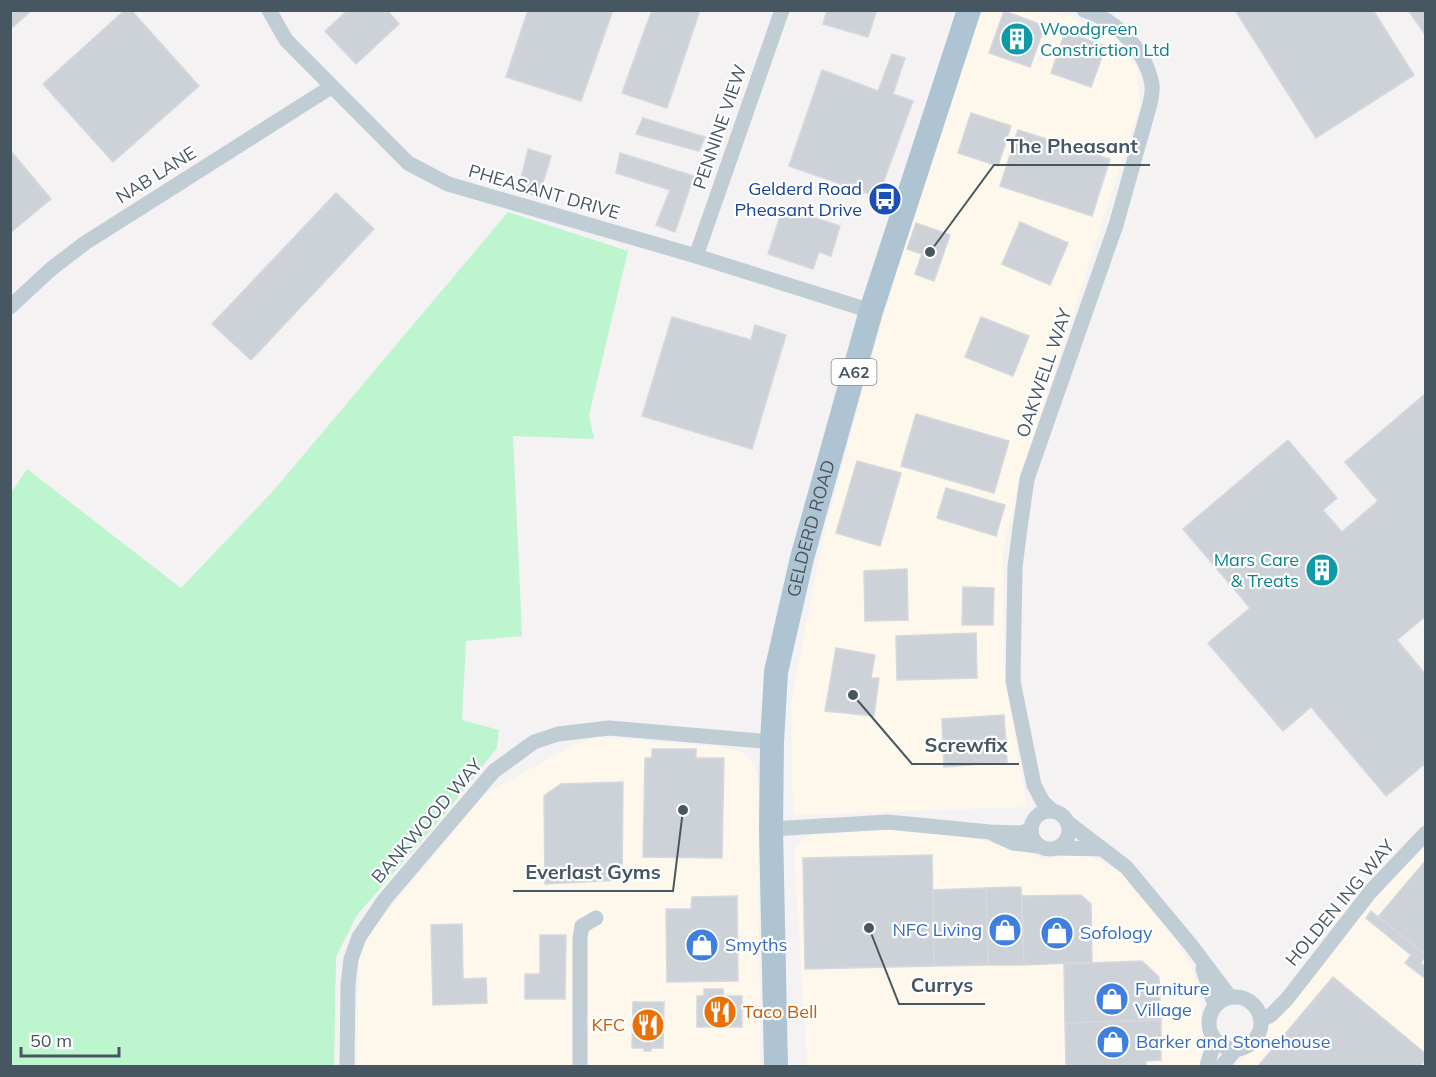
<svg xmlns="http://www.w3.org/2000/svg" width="1436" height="1077" font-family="Mulish,sans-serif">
	<rect width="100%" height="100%" fill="#f4f2f2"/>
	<!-- commercial -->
	<g fill="#fef8ec">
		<polygon points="987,11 1035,11 1071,17 1108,31 1137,68 1140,105 1023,469 1003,550 1004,669 1027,807 793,815 791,702 823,539 873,352 928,167 976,17"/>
		<polygon points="598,737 720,747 742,752 752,762 758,777 760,1066 357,1066 359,957 370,932 485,794 574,745"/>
		<polygon points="901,829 968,837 1026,851 1042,859 1056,858 1072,853 1091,855 1122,873 1168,926 1194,972 1205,1034 1200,1063 1197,1066 807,1066 794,851 803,839 810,835"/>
		<polygon points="1425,845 1425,1066 1236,1066 1361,915"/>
	</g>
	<!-- green -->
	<polygon fill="#bdf5cf" points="508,212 628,251 589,415 594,439 513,436 522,636 466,641 462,720 499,730 497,748 443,816 357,915 336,957 334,1066 11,1066 11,493 27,469 181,588 274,490"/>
	<!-- building -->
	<g fill="#cdd2d8" stroke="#d5d8de" stroke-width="1.5">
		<polygon points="10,10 32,10 13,27 10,25"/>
		<polygon points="125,10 131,10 199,86 113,162 43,84"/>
		<polygon points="348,10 387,10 399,24 356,64 325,31"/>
		<polygon points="528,10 613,10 581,101 506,77"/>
		<polygon points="652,10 700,10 667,108 622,93"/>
		<polygon points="827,10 877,10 868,37 823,24"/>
		<polygon points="1235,10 1373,10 1414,75 1316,138"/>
		<polygon points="1408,10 1426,10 1426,36"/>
		<polygon points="1004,11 1045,26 1030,67 989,53"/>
		<polygon points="1065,32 1106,46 1091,87 1051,73"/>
		<polygon points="892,54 905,58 893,94 913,101 878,197 789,166 822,70 878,91"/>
		<polygon points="971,113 1011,126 998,166 958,153"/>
		<polygon points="643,118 705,137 699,151 636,134"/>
		<polygon points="1018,130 1110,159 1092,216 1000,186"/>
		<polygon points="528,149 551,156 539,196 518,191"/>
		<polygon points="10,150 51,199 10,233"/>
		<polygon points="620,153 694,176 675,232 656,225 670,190 616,173"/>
		<polygon points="336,193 374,229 251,360 212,324"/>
		<polygon points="783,207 840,226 831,256 819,252 813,269 768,254"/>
		<polygon points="1020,222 1068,243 1050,285 1002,264"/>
		<polygon points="916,223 950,235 934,281 915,274 922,254 907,249"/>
		<polygon points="672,317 751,340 755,325 786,335 752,449 642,416"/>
		<polygon points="981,317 1029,336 1013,376 965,357"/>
		<polygon points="1426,393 1426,616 1397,640 1426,675 1426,763 1386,796 1311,707 1283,731 1208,643 1250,608 1183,529 1288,440 1337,498 1323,510 1342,532 1378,501 1345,462"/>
		<polygon points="916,414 1009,441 994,493 901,466"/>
		<polygon points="857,461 901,473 880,546 836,533"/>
		<polygon points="946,488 1005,505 996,536 937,518"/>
		<polygon points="907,569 908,620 865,621 864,571"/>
		<polygon points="963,587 994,588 993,625 962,625"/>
		<polygon points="976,633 977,678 897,680 896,636"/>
		<polygon points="836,648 875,655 871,678 879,678 874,716 825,711"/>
		<polygon points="1004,715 1007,762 944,767 942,719"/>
		<polygon points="652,749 696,749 696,758 724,758 722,858 643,857 645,758 652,758"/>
		<polygon points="623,782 622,880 545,884 544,796 561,784"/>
		<polygon points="932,855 934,966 805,969 803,858"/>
		<polygon points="1426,860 1426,955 1378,917"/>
		<polygon points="1021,887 1024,965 988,965 986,888"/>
		<polygon points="986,888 988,965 934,966 933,890"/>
		<polygon points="1081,895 1091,904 1092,962 1024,965 1022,896"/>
		<polygon points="737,896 738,981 667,982 666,909 691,909 692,897"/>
		<polygon points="1371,911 1426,955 1421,963 1426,967 1426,979 1405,963 1411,955 1366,918"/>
		<polygon points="462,924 463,979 486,978 487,1003 433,1005 431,925"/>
		<polygon points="540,935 566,935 565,999 525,999 525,974 540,974"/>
		<polygon points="1142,961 1159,977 1161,1020 1065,1023 1064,964"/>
		<polygon points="1333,977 1426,1054 1426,1060 1420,1066 1258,1066"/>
		<polygon points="704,989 723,989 724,996 742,996 742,1027 697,1027 697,996 704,996"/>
		<polygon points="633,1002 664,1002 663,1048 651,1048 651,1051 644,1051 644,1048 632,1048"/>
		<polygon points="1161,1020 1161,1060 1146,1061 1146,1066 1066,1066 1065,1023"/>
	</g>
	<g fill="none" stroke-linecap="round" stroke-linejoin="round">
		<!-- street -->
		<g stroke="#c1cdd5" stroke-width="15">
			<polyline points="269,10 286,40 408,163 448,184 696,256 871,311"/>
			<polyline points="696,256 782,10"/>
			<polyline points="10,307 51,269 85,243 331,87"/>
			<path d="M 1053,811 L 1043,802 L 1034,785 L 1013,681 L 1015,567 L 1020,528 L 1027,479 L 1116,225 L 1150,104 C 1151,98 1153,91 1152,85 C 1146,50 1116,20 1084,10"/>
			<circle cx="1050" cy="830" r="19"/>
			<polyline points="1067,822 1126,867 1190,944 1230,997"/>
			<polyline points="771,829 888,822 990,832 1020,833 1031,830"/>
			<polyline points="995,835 1013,843 1039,846"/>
			<polyline points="1057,848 1102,849"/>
			<polyline points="1203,969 1215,1006"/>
			<circle cx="1235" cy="1023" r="26"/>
			<polyline points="1261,1020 1271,1015 1287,999 1371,891 1426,833"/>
			<polyline points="347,1066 348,984 351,959 359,937 385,899 494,771 534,742 558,734 609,728 772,742"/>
			<polyline points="580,1066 580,938 582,926 596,918"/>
			<polyline points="1207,1066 1215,1040"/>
			<polyline points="1222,1066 1236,1049"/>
		</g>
		<!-- primary -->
		<path stroke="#afc4d3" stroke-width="24" id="s1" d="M 776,1066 L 771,829 L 772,742 L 776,672 L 802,558 L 871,311 L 969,10"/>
	</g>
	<!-- icons -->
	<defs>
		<symbol id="building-disc" viewBox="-11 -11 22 22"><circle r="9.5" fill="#0f9aa8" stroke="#fff"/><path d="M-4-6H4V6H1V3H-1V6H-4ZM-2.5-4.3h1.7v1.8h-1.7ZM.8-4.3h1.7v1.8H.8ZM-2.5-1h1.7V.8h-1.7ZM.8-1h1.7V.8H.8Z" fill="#fff"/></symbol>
		<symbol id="bus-disc" viewBox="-11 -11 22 22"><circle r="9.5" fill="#1a4fb4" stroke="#fff"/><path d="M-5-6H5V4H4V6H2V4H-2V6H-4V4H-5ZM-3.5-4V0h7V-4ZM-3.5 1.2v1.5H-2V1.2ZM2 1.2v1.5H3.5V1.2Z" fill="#fff"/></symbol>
		<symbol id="shop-disc" viewBox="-11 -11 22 22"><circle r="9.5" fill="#3f7fe0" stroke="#fff"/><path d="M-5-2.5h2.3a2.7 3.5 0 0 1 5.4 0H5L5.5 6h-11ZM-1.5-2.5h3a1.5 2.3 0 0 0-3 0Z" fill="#fff"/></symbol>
		<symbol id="restaurant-disc" viewBox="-11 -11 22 22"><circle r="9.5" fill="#e8710a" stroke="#fff"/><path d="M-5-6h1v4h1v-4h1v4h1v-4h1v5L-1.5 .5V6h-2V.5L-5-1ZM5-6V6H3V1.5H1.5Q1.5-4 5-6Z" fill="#fff"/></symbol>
	</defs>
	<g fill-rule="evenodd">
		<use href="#building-disc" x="998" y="20" width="38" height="38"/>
		<use href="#bus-disc" x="866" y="180" width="38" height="38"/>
		<use href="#building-disc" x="1303" y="551" width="38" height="38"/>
		<use href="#shop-disc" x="986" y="911" width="38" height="38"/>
		<use href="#shop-disc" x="1038" y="914" width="38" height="38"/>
		<use href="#shop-disc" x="683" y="926" width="38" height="38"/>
		<use href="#shop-disc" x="1093" y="980" width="38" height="38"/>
		<use href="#restaurant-disc" x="701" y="993" width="38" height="38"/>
		<use href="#restaurant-disc" x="629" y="1006" width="38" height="38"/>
		<use href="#shop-disc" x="1094" y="1023" width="38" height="38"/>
	</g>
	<g text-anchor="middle" stroke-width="4.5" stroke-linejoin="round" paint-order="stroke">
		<!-- shield labels -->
		<rect fill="#fff" stroke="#7e8991" stroke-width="1.5" x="831.5" y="359" width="45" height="26" rx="4.5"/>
		<g font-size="16" font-weight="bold" fill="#475762">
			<text x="854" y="378">A62</text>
		</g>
		<!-- culture labels -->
		<g font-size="18" fill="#0d838f" stroke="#fff" text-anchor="start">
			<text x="1040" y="35">Woodgreen<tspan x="1040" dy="21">Constriction Ltd</tspan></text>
			<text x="1299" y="566" text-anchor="end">Mars Care<tspan x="1299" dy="21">&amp; Treats</tspan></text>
		</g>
		<!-- street labels -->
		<g font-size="18" fill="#475762" stroke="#fff">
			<text transform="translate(720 127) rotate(-71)" y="6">PENNINE VIEW</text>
			<text transform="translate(156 175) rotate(-32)" y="6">NAB LANE</text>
			<text transform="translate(544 192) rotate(16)" y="6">PHEASANT DRIVE</text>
			<text transform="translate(1044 373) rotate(-71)" y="6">OAKWELL WAY</text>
			<text dy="6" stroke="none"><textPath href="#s1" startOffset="542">GELDERD ROAD</textPath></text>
			<text transform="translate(427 821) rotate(-49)" y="6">BANKWOOD WAY</text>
			<text transform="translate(1340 903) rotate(-50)" y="6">HOLDEN ING WAY</text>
		</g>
		<!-- transit labels -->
		<g font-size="18" fill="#164399" stroke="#fff" text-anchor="end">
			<text x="862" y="195">Gelderd Road<tspan x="862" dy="21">Pheasant Drive</tspan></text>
		</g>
		<!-- shop labels -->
		<g font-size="18" fill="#366cbe" stroke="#fff" text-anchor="start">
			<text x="982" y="936" text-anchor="end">NFC Living</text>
			<text x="1080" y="939">Sofology</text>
			<text x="725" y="951">Smyths</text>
			<text x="1135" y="995">Furniture<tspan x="1135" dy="21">Village</tspan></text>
			<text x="1136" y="1048">Barker and Stonehouse</text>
		</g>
		<!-- food labels -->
		<g font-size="18" fill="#c56008" stroke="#fff" text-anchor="start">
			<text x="743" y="1018">Taco Bell</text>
			<text x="625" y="1031" text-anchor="end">KFC</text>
		</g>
	</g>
	<!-- callouts -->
	<path fill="none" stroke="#475762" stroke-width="2" d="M930 252L994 165H1150M853 695L912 764H1019M683 810L673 891H513M869 928L899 1004H985"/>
	<g fill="#475762" stroke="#fff" stroke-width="2">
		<circle cx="930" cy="252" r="6"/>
		<circle cx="853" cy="695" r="6"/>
		<circle cx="683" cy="810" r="6"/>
		<circle cx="869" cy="928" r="6"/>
	</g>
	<g font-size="20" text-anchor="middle" font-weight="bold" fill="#475762" stroke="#fff" stroke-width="4.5" stroke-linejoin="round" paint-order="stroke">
		<text x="1072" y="153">The Pheasant</text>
		<text x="966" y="752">Screwfix</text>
		<text x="593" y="879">Everlast Gyms</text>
		<text x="942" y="992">Currys</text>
	</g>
	<!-- border -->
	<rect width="1436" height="1077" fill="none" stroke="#475762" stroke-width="24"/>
	<!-- scale -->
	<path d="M21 1047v9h98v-9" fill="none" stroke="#475762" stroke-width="3"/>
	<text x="30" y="1047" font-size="18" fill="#475762" stroke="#ffffff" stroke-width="4.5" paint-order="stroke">50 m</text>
</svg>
